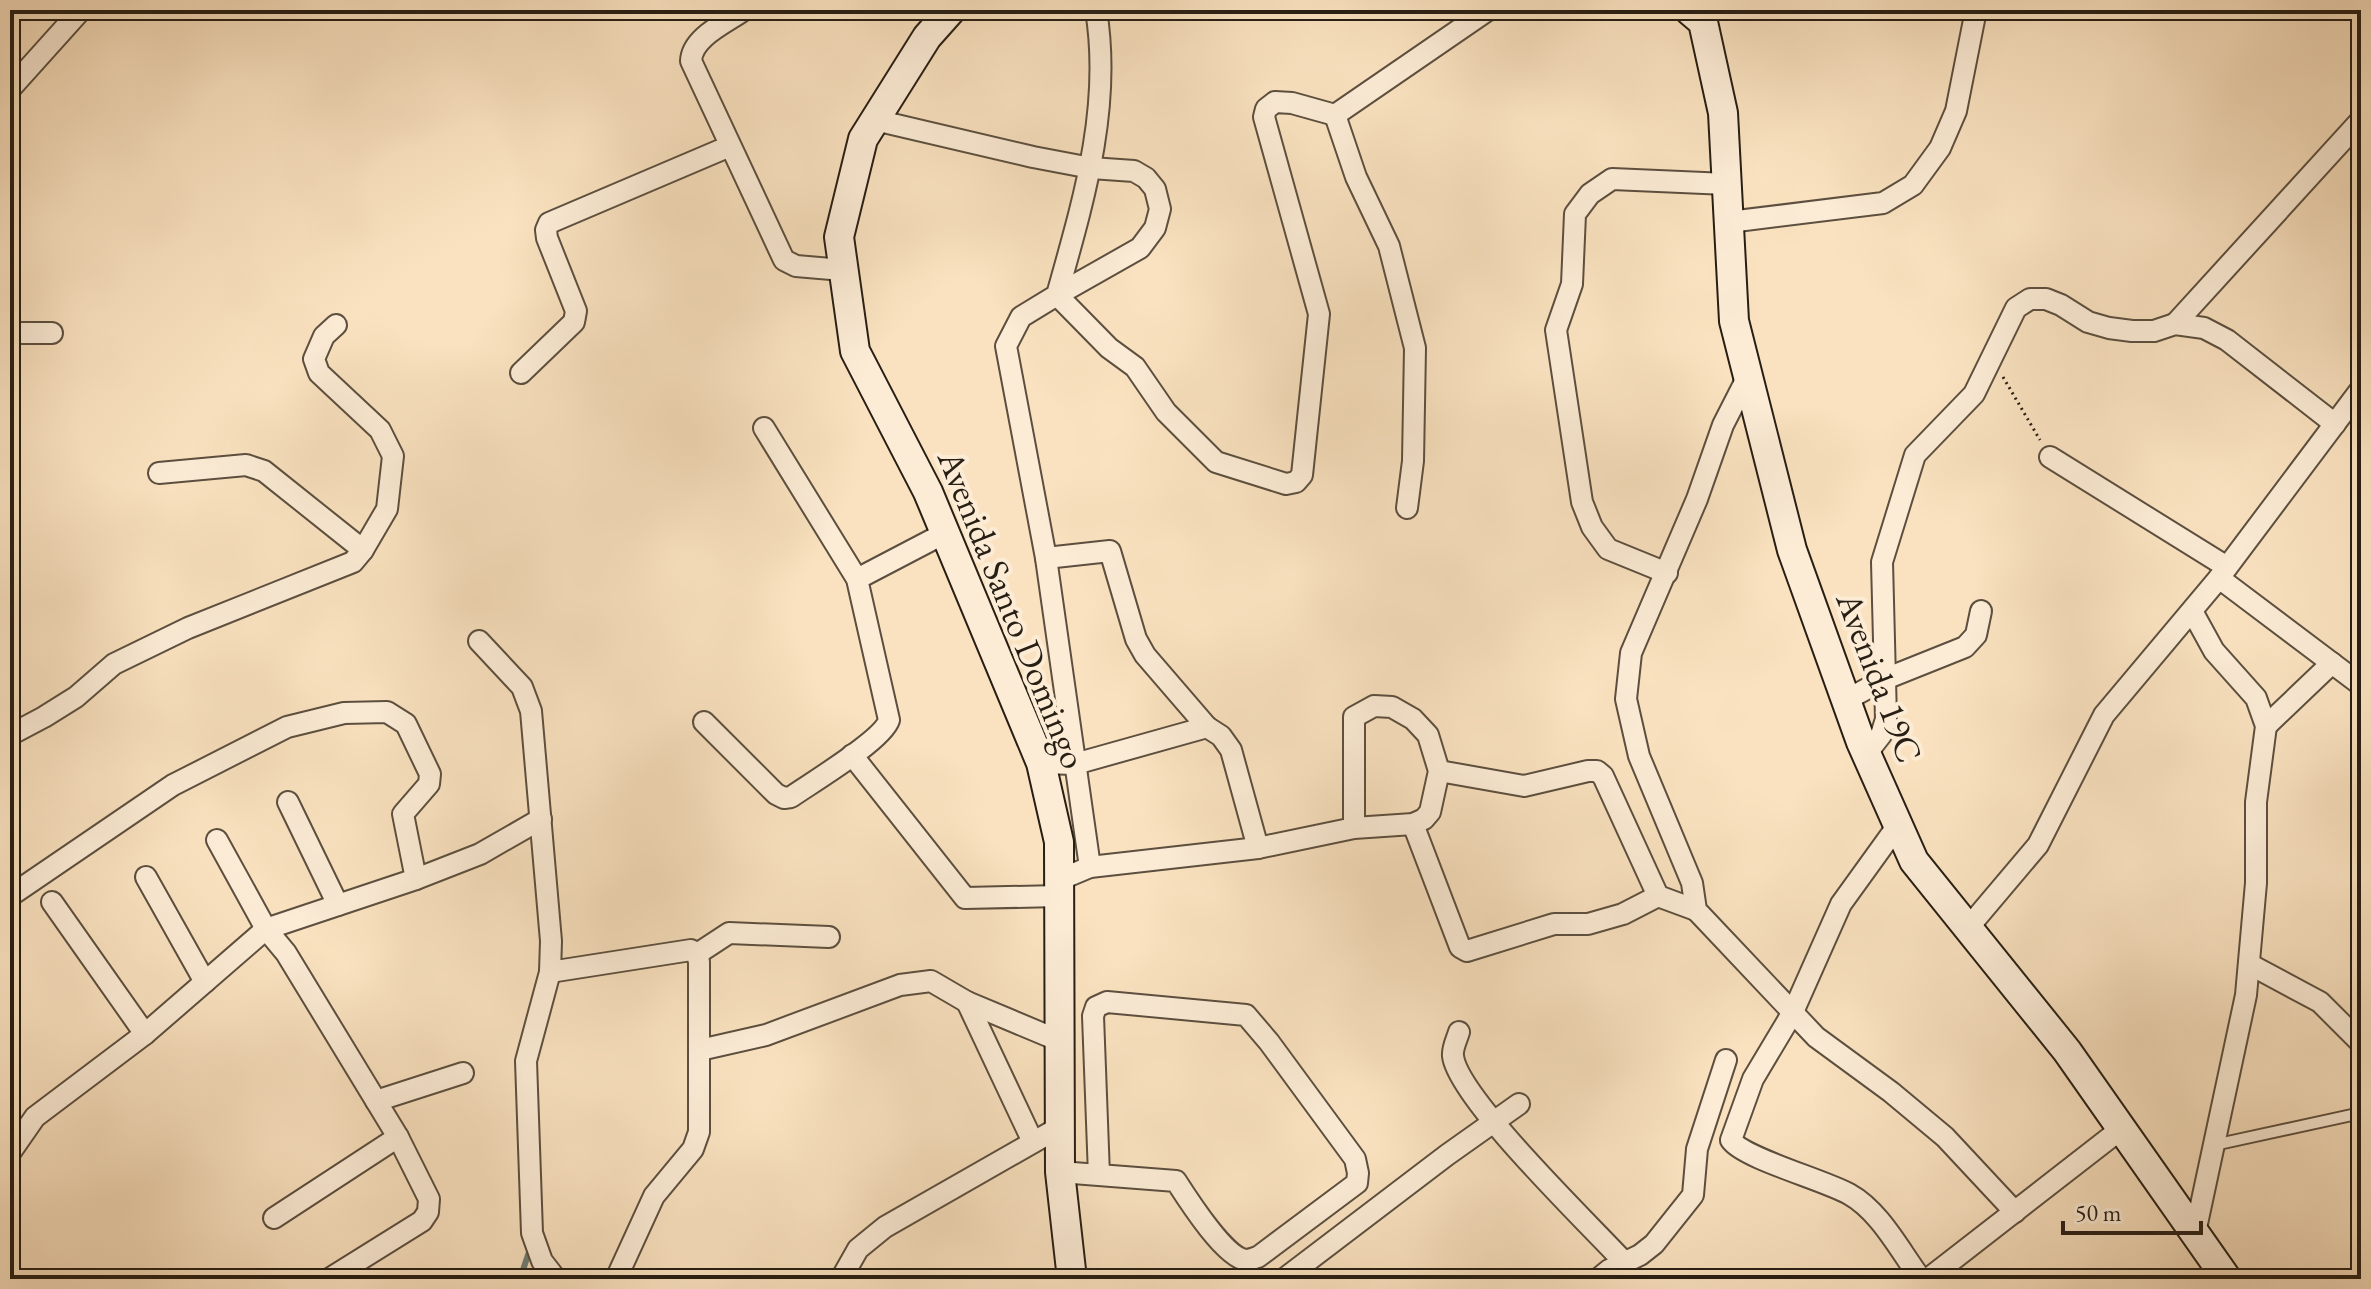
<svg xmlns="http://www.w3.org/2000/svg" width="2371" height="1289" font-family="'EB Garamond',serif">
	<rect width="100%" height="100%" fill="#fae2c0"/>
	<filter id="stains"><feTurbulence type="fractalNoise" baseFrequency=".0025" numOctaves="4"/><feColorMatrix values="0 0 0 0 .2 0 0 0 0 .09 0 0 0 0 .02 0 0 0 .5 -.17"/></filter>
	<radialGradient id="worn" r=".72"><stop offset=".6" stop-color="#630" stop-opacity="0"/><stop offset="1" stop-color="#630" stop-opacity=".3"/></radialGradient>
	<g fill="none" stroke-linecap="round" stroke-linejoin="round">
		<!-- stream -->
		<polyline stroke="#6f7d76" stroke-width="6" points="520,1279 530,1249"/>
		<defs>
			<polyline id="lane" points="2214,1145 2361,1113"/>
			<g id="street">
				<path d="M 744,10 C 726,23 692,37 691,61 L 784,260 L 796,266 L 843,270"/>
				<polyline points="10,89 81,10"/>
				<polyline points="875,120 1033,157 1091,168 1134,171 1146,178 1155,189 1160,209 1155,228 1140,248 1057,295 1109,348 1135,367 1166,412 1216,462 1286,484 1296,482 1302,475 1319,314 1264,117 1266,109 1275,102 1292,103 1335,115"/>
				<polyline points="1729,222 1883,203 1913,185 1940,148 1956,111 1976,10"/>
				<polyline points="2175,324 2361,120"/>
				<polyline points="10,333 52,333"/>
				<polyline points="521,373 574,322 576,311 547,238 546,230 549,223 730,146"/>
				<polyline points="1748,376 1723,425 1697,499 1631,653 1626,699 1639,756 1692,883 1696,910 1816,1037 1891,1092 1945,1137 2015,1212"/>
				<polyline points="2050,457 2227,567"/>
				<polyline points="159,473 246,465 264,471 363,550"/>
				<polyline points="1407,508 1413,461 1415,348 1389,246 1356,177 1335,115 1488,10"/>
				<polyline points="1046,558 1110,551 1136,639 1145,655 1207,727 1221,736 1231,750 1258,848"/>
				<polyline points="1667,573 1608,549 1592,527 1582,502 1556,330 1572,284 1575,214 1590,194 1612,179 1727,184"/>
				<polyline points="2219,578 2361,685"/>
				<polyline points="857,579 945,533"/>
				<polyline points="2192,611 2214,651 2256,698 2266,726 2256,802 2256,883 2246,995 2195,1233"/>
				<polyline points="479,641 522,687 531,711 551,941 550,972 526,1061 532,1233 542,1261 556,1279"/>
				<polyline points="1846,700 1885,679 1965,647 1976,635 1981,611"/>
				<path d="M 704,722 L 776,794 L 784,798 L 791,797 C 811,783 883,740 889,720 L 857,579 L 764,428"/>
				<polyline points="2266,726 2332,663"/>
				<polyline points="10,735 44,717 76,697 114,664 188,628 353,562 363,550 387,509 393,456 380,430 319,373 314,359 324,336 336,325"/>
				<polyline points="1867,753 1881,735 1886,719 1882,562 1915,455 1974,394 2016,308 2030,299 2046,299 2061,305 2088,322 2109,328 2132,331 2154,331 2175,324 2204,328 2227,340 2335,424"/>
				<polyline points="852,755 965,898 1059,896"/>
				<polyline points="1041,763 1075,764 1207,727"/>
				<polyline points="1439,771 1524,786 1588,771 1597,771 1603,776 1658,896 1696,910"/>
				<polyline points="288,802 338,905"/>
				<polyline points="1413,824 1460,947 1467,951 1554,924 1588,924 1623,914 1658,896"/>
				<path d="M 1898,825 L 1841,904 L 1793,1012 L 1753,1079 L 1731,1140 C 1743,1158 1824,1180 1849,1194 C 1880,1211 1900,1251 1921,1279"/>
				<polyline points="217,840 266,929 286,953 398,1137 429,1199 428,1212 422,1221 329,1279"/>
				<path d="M 1090,867 L 1046,558 L 1006,346 L 1021,317 L 1057,295 C 1083,202 1112,108 1096,10"/>
				<polyline points="146,877 205,982"/>
				<polyline points="1059,880 1090,867 1258,848 1354,828 1413,824 1424,819 1430,812 1439,771 1428,735 1413,719 1392,707 1374,706 1354,717 1354,828"/>
				<polyline points="10,896 173,785 287,727 344,713 387,712 406,724 430,774 429,784 403,814 416,879"/>
				<polyline points="52,902 145,1034"/>
				<polyline points="1967,929 2038,845 2104,715 2219,578 2361,389"/>
				<polyline points="697,954 729,933 829,937"/>
				<polyline points="2249,964 2320,1002 2361,1043"/>
				<polyline points="550,972 691,950 697,954 699,962 699,1132 693,1149 654,1196 616,1279"/>
				<polyline points="967,1002 1033,1142"/>
				<path d="M 1459,1032 C 1457,1039 1452,1048 1453,1056 C 1458,1098 1590,1225 1624,1262"/>
				<polyline points="700,1050 766,1035 900,985 931,981 967,1002 1060,1041"/>
				<polyline points="376,1101 463,1073"/>
				<polyline points="10,1153 35,1117 145,1034 266,929 416,879 480,854 541,819"/>
				<path d="M 1060,1172 L 1176,1181 C 1187,1198 1225,1258 1246,1260 C 1250,1260 1254,1258 1258,1257 L 1357,1183 L 1358,1173 L 1355,1159 L 1269,1042 L 1246,1015 L 1107,1002 L 1096,1007 L 1093,1016 L 1099,1175"/>
				<polyline points="274,1218 398,1137"/>
				<polyline points="841,1279 858,1249 885,1227 1060,1127"/>
				<polyline points="1284,1279 1447,1155 1519,1104"/>
				<polyline points="1598,1279 1609,1270 1640,1255 1654,1244 1693,1195 1697,1149 1726,1060"/>
				<polyline points="1928,1279 2121,1129"/>
			</g>
			<g id="secondary">
				<polyline points="951,10 927,37 863,139 839,237 855,351 928,492 1041,763 1059,842 1060,1172 1072,1279"/>
				<polyline points="1689,10 1703,22 1723,113 1734,321 1792,550 1861,742 1914,861 2067,1051 2227,1279"/>
			</g>
		</defs>
		<!-- lane casing -->
		<use href="#lane" stroke="#5c4f3f" stroke-width="14"/>
		<!-- street casing -->
		<use href="#street" stroke="#5c4f3f" stroke-width="24"/>
		<!-- secondary casing -->
		<use href="#secondary" stroke="#271e14" stroke-width="32"/>
		<!-- path -->
		<polyline stroke="#271e14" stroke-width="3" stroke-dasharray="2 4" stroke-linecap="butt" points="2003,377 2040,440"/>
		<!-- lane -->
		<use href="#lane" stroke="#fcecd6" stroke-width="10"/>
		<!-- street -->
		<use href="#street" stroke="#fcecd6" stroke-width="20"/>
		<!-- secondary -->
		<use href="#secondary" stroke="#fcecd6" stroke-width="28"/>
	</g>
	<g text-anchor="middle" stroke-width="8" stroke-linejoin="round" paint-order="stroke">
		<!-- street labels -->
		<g font-size="36" fill="#271e14" stroke="#fcecd6">
			<text transform="translate(1013 609) rotate(68)" y="13">Avenida Santo Domingo</text>
			<text transform="translate(1880 677) rotate(69)" y="13">Avenida 19C</text>
		</g>
	</g>
	<!-- margin -->
	<rect width="2371" height="1289" fill="none" stroke="#fae2c0" stroke-width="40"/>
	<rect x="12" y="12" width="2347" height="1265" fill="none" stroke="#271e14" stroke-width="4"/>
	<rect x="20" y="20" width="2331" height="1249" fill="none" stroke="#271e14" stroke-width="2"/>
	<!-- scale -->
	<path d="M2063 1221v12h138v-12" fill="none" stroke="#271e14" stroke-width="4"/>
	<text x="2075" y="1221" font-size="24" fill="#271e14" stroke="#fcecd6" stroke-width="6" paint-order="stroke">50 m</text>
	<rect width="100%" height="100%" filter="url(#stains)"/>
	<rect width="100%" height="100%" fill="url(#worn)"/>
</svg>
